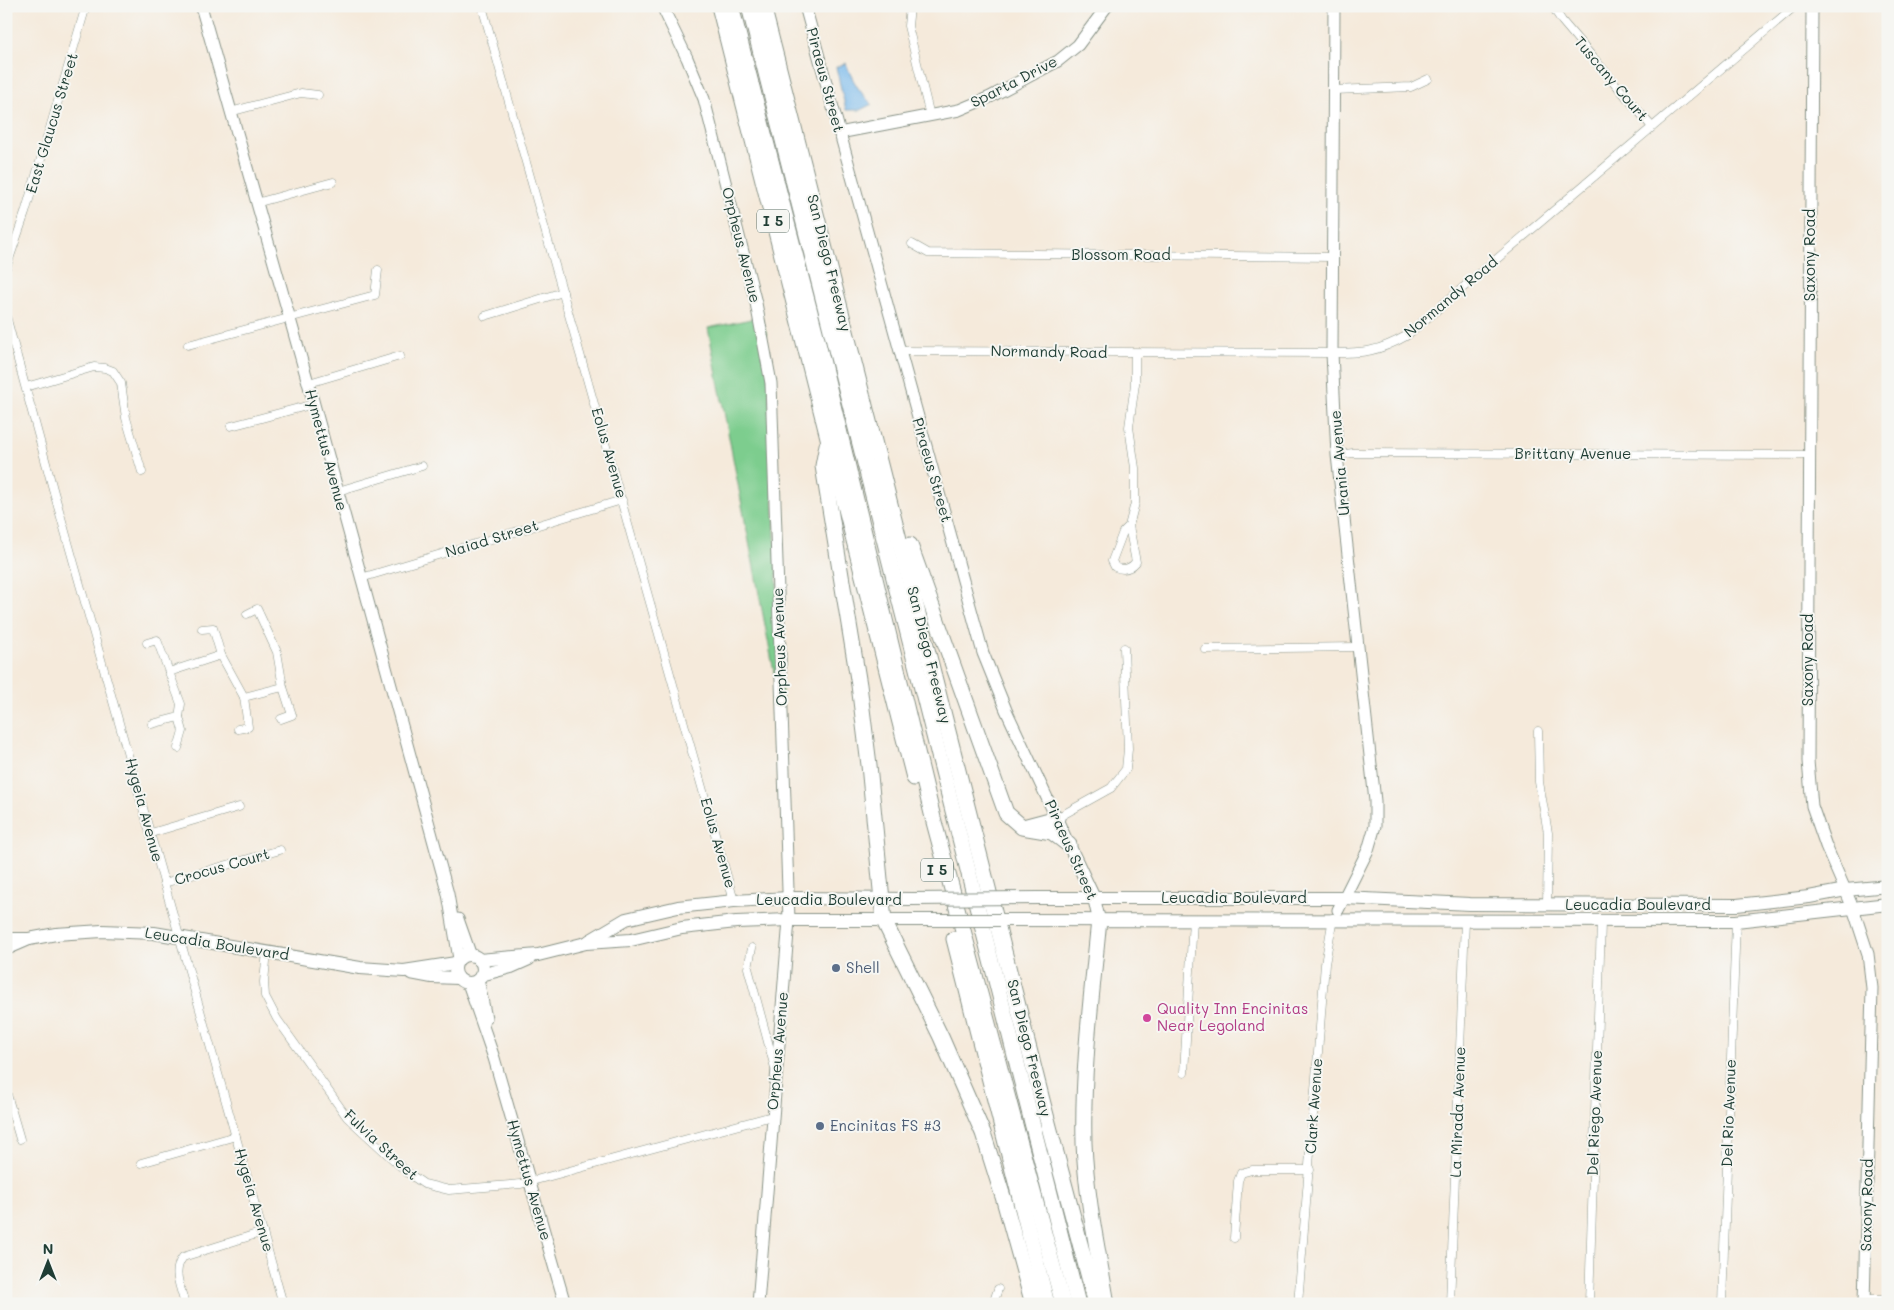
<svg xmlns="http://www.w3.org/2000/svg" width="1894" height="1310" font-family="Mali,sans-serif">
	<rect width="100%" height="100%" fill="#f6f6f2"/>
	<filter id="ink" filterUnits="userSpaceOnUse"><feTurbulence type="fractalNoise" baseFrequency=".02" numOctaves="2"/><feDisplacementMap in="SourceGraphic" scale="10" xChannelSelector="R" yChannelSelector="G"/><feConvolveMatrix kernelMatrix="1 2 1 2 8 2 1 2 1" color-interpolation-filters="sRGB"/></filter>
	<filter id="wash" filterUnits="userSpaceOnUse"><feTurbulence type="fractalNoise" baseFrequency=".0096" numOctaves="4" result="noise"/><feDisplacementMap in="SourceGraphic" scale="20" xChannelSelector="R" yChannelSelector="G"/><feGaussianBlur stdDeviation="1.12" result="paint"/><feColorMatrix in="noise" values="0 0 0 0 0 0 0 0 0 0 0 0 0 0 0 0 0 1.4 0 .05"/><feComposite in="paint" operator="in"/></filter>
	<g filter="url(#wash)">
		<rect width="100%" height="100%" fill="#f5eadb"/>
		<!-- green -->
		<polygon fill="#7dcd8e" stroke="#4e8561" points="761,317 766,332 783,719 708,328"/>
		<!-- water -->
		<path fill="#77b8eb" stroke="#4b7a90" d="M 846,63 C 852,80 859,92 872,104 L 860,110 L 846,110 L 836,67 Z"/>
	</g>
	<g filter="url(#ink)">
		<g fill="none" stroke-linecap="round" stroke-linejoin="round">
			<defs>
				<g id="street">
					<polyline points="482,6 734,901"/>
					<polyline points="910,6 908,26 930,116"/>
					<polyline points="1557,6 1556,12 1562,21 1652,127"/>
					<polyline points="1334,90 1411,87 1428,79"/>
					<polyline points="230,112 301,93 318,95"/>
					<polyline points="256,203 333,182"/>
					<polyline points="912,244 928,253 1333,257"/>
					<polyline points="6,268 25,213 86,6"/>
					<polyline points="6,316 53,489 283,1304"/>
					<polyline points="485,316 563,292"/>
					<polyline points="188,345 375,295 378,270"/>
					<path d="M 899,351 L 1332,353 C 1363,353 1378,352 1406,336 L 1795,6"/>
					<polyline points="309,383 400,356"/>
					<polyline points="26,387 94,367 105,368 113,371 121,383 126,418 142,472"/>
					<polyline points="231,426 314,404"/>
					<polyline points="1337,455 1353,453 1810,455"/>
					<polyline points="338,491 422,466"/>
					<path d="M 1129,526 L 1123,532 L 1112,561 L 1115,567 C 1124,571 1130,569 1136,562 L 1129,526 L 1135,503 L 1135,468 L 1129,427 L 1135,384 L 1135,353"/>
					<polyline points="361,578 622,500"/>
					<polyline points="247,614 257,609 277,652 283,687"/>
					<polyline points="202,629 213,628 221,655"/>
					<polyline points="147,643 157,640 181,704 179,717"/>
					<polyline points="1205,649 1358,647"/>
					<polyline points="169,672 221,655 244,697 283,687 292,715 281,719"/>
					<polyline points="152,724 179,717 183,731 178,748"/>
					<polyline points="238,729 248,727 244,697"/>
					<polyline points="1538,731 1539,782 1548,833 1547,905"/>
					<polyline points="1057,818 1111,788 1126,769 1128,749 1124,648"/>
					<polyline points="151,833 239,807"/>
					<polyline points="164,883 280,850"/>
					<polyline points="752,948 748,968 775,1068"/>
					<polyline points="267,951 264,982 265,996 277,1019 347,1117 408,1173 424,1184 449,1190 521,1184 772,1116"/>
					<polyline points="1184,1073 1193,920"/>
					<polyline points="6,1091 20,1139"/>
					<polyline points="141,1163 236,1136"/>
					<polyline points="1234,1238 1238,1181 1241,1173 1252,1170 1310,1170"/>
					<polyline points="1865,1300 1888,1300"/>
					<path d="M 184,1301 C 180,1285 172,1271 183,1257 L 263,1232"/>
					<polyline points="993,1304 998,1289"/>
					<polyline points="1298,1304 1325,964 1333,918"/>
					<polyline points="1450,1304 1465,921"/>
					<polyline points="1589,1304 1601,922"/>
					<polyline points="1722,1304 1736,921"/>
				</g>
				<g id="secondary">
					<polyline points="201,6 309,386 448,894 459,959"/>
					<polyline points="662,6 687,58 704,99 756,303 771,383 789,920 758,1304"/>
					<polyline points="805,6 983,653 1006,710 1069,845"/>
					<polyline points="1334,6 1332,353 1337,455 1375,801 1375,826 1368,850 1338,910"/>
					<polyline points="1812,6 1808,761 1812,806 1826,846 1853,908 1868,954 1872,988 1864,1304"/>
					<polyline points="839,133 959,110 990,97 1058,61 1078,45 1107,6"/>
					<polyline points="458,919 471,956"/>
					<polyline points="478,979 486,1018"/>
					<polyline points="468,983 494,1058 565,1304"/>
				</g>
				<g id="primary">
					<polyline points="1069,845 1094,898 1099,920"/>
					<polyline points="1038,898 1344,898 1470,904 1737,905 1809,897 1846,890 1888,886"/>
					<polyline points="1000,920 1736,921 1888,904"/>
					<polyline points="6,939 29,939 56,934 102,931 154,933 360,968 404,971 456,963"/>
					<polyline points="589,941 626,919 678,907 734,901 789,898 912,899"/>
					<polyline points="6,949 29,939"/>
					<circle cx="469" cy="969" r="14"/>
					<polyline points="479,960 538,955 586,943 631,940 682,928 736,922 789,920 912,920"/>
					<polyline points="411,973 432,977 458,978"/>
					<polyline points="481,975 511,967 529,959"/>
				</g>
				<g id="highway">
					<polyline points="719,6 914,778"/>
					<polyline points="731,6 818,343 934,822 1063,1304"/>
					<polyline points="749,6 1078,1304"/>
					<polyline points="763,6 1042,1100 1096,1304"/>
					<polyline points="827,445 823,466 859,685 869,765 884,921 941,1037 983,1133 1004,1200 1033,1304"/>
					<polyline points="910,545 1006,813 1022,827 1052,832 1069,845"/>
					<polyline points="1027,826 1057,818"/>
					<path d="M 1099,920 C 1092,993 1082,1069 1084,1143 C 1086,1197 1098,1251 1107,1304"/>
					<polyline points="954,939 1047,1304"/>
				</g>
			</defs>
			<!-- street casing -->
			<use href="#street" stroke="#8a9488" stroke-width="9"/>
			<!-- secondary casing -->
			<use href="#secondary" stroke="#8a9488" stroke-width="13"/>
			<!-- primary casing -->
			<use href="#primary" stroke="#8a9488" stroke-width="14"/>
			<!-- highway casing -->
			<use href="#highway" stroke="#8a9488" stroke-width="17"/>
			<!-- street -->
			<use href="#street" stroke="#fff" stroke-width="8"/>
			<!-- secondary -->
			<use href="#secondary" stroke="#fff" stroke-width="11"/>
			<!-- primary -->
			<use href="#primary" stroke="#fff" stroke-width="12"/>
			<!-- highway -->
			<use href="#highway" stroke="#fff" stroke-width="15"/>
			<defs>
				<g id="primary-bridge">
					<polyline points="912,899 1038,898"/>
					<polyline points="912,920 1000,920"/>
				</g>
			</defs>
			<!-- primary-bridge casing -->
			<use href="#primary-bridge" stroke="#8a9488" stroke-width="14" stroke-linecap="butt"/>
			<!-- primary-bridge -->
			<use href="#primary-bridge" stroke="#fff" stroke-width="12"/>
		</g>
	</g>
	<!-- markers -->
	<g fill="#5c6f8a" stroke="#f6f6f2" stroke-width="2">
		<circle cx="836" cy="968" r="5"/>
		<circle cx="820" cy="1126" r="5"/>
	</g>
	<circle fill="#d1479c" stroke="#f6f6f2" stroke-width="2" cx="1147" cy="1018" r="5"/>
	<g text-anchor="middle" stroke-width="4" stroke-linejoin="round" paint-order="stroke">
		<!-- shield labels -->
		<g fill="#f6f6f2" stroke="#60746d" stroke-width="1">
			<rect x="757" y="209.5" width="32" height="23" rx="4"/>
			<rect x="921" y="858.5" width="32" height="23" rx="4"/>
		</g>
		<g font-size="14" font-weight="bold" fill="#1f3d34">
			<text x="773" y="226">I 5</text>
			<text x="937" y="875">I 5</text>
		</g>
		<!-- street labels -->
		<g font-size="15" fill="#1f3d34" stroke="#f6f6f2">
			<text transform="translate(1611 79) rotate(50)" y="5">Tuscany Court</text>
			<text transform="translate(825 80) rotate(75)" y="5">Piraeus Street</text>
			<text transform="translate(1014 82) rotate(-27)" y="5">Sparta Drive</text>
			<text transform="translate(52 123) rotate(-73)" y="5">East Glaucus Street</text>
			<text transform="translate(741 245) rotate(76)" y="5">Orpheus Avenue</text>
			<text x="1121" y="260">Blossom Road</text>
			<text transform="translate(1810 255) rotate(-90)" y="5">Saxony Road</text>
			<text transform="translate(829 263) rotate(76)" y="5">San Diego Freeway</text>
			<text transform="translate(1451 297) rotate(-40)" y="5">Normandy Road</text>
			<text transform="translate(1049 352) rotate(1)" y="5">Normandy Road</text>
			<text transform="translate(326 450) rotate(75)" y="5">Hymettus Avenue</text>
			<text transform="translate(609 453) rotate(74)" y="5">Eolus Avenue</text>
			<text x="1573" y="459">Brittany Avenue</text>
			<text transform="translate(1340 463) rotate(-95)" y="5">Urania Avenue</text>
			<text transform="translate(932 470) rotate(74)" y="5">Piraeus Street</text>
			<text transform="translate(492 539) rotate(-17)" y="5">Naiad Street</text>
			<text transform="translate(780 647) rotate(-92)" y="5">Orpheus Avenue</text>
			<text transform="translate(929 655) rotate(76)" y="5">San Diego Freeway</text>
			<text transform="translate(1808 660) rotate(-90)" y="5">Saxony Road</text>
			<text transform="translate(144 810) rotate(75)" y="5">Hygeia Avenue</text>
			<text transform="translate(718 843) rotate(74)" y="5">Eolus Avenue</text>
			<text transform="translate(1071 850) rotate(66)" y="5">Piraeus Street</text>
			<text transform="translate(222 867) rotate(-16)" y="5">Crocus Court</text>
			<text x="1234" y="903">Leucadia Boulevard</text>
			<text x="829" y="905">Leucadia Boulevard</text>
			<text x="1638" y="910">Leucadia Boulevard</text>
			<text transform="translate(217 944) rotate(9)" y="5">Leucadia Boulevard</text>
			<text transform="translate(1029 1048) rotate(76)" y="5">San Diego Freeway</text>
			<text transform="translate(778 1051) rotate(-85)" y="5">Orpheus Avenue</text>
			<text transform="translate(1314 1106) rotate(-86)" y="5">Clark Avenue</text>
			<text transform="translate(1458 1112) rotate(-88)" y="5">La Mirada Avenue</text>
			<text transform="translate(1595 1113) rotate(-88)" y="5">Del Riego Avenue</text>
			<text transform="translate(1729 1113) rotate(-88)" y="5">Del Rio Avenue</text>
			<text transform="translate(381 1145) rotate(43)" y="5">Fulvia Street</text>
			<text transform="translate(529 1180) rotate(74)" y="5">Hymettus Avenue</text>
			<text transform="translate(254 1200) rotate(74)" y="5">Hygeia Avenue</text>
			<text transform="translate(1867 1205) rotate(-89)" y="5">Saxony Road</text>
		</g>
		<!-- service labels -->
		<g font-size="15" fill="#4e5e75" stroke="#f6f6f2" text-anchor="start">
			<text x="846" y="973">Shell</text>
			<text x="830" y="1131">Encinitas FS #3</text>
		</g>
		<!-- hotel labels -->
		<g font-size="15" fill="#b23c85" stroke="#f6f6f2" text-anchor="start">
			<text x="1157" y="1014">Quality Inn Encinitas<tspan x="1157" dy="17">Near Legoland</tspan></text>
		</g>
	</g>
	<!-- margin -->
	<rect width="1894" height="1310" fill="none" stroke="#f6f6f2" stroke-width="25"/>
	<!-- north arrow -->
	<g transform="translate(48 1262)" stroke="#f6f6f2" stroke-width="4" paint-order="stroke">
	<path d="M0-4L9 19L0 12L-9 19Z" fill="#1f3d34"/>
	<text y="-8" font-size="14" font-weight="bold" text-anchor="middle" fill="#1f3d34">N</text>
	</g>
</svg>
